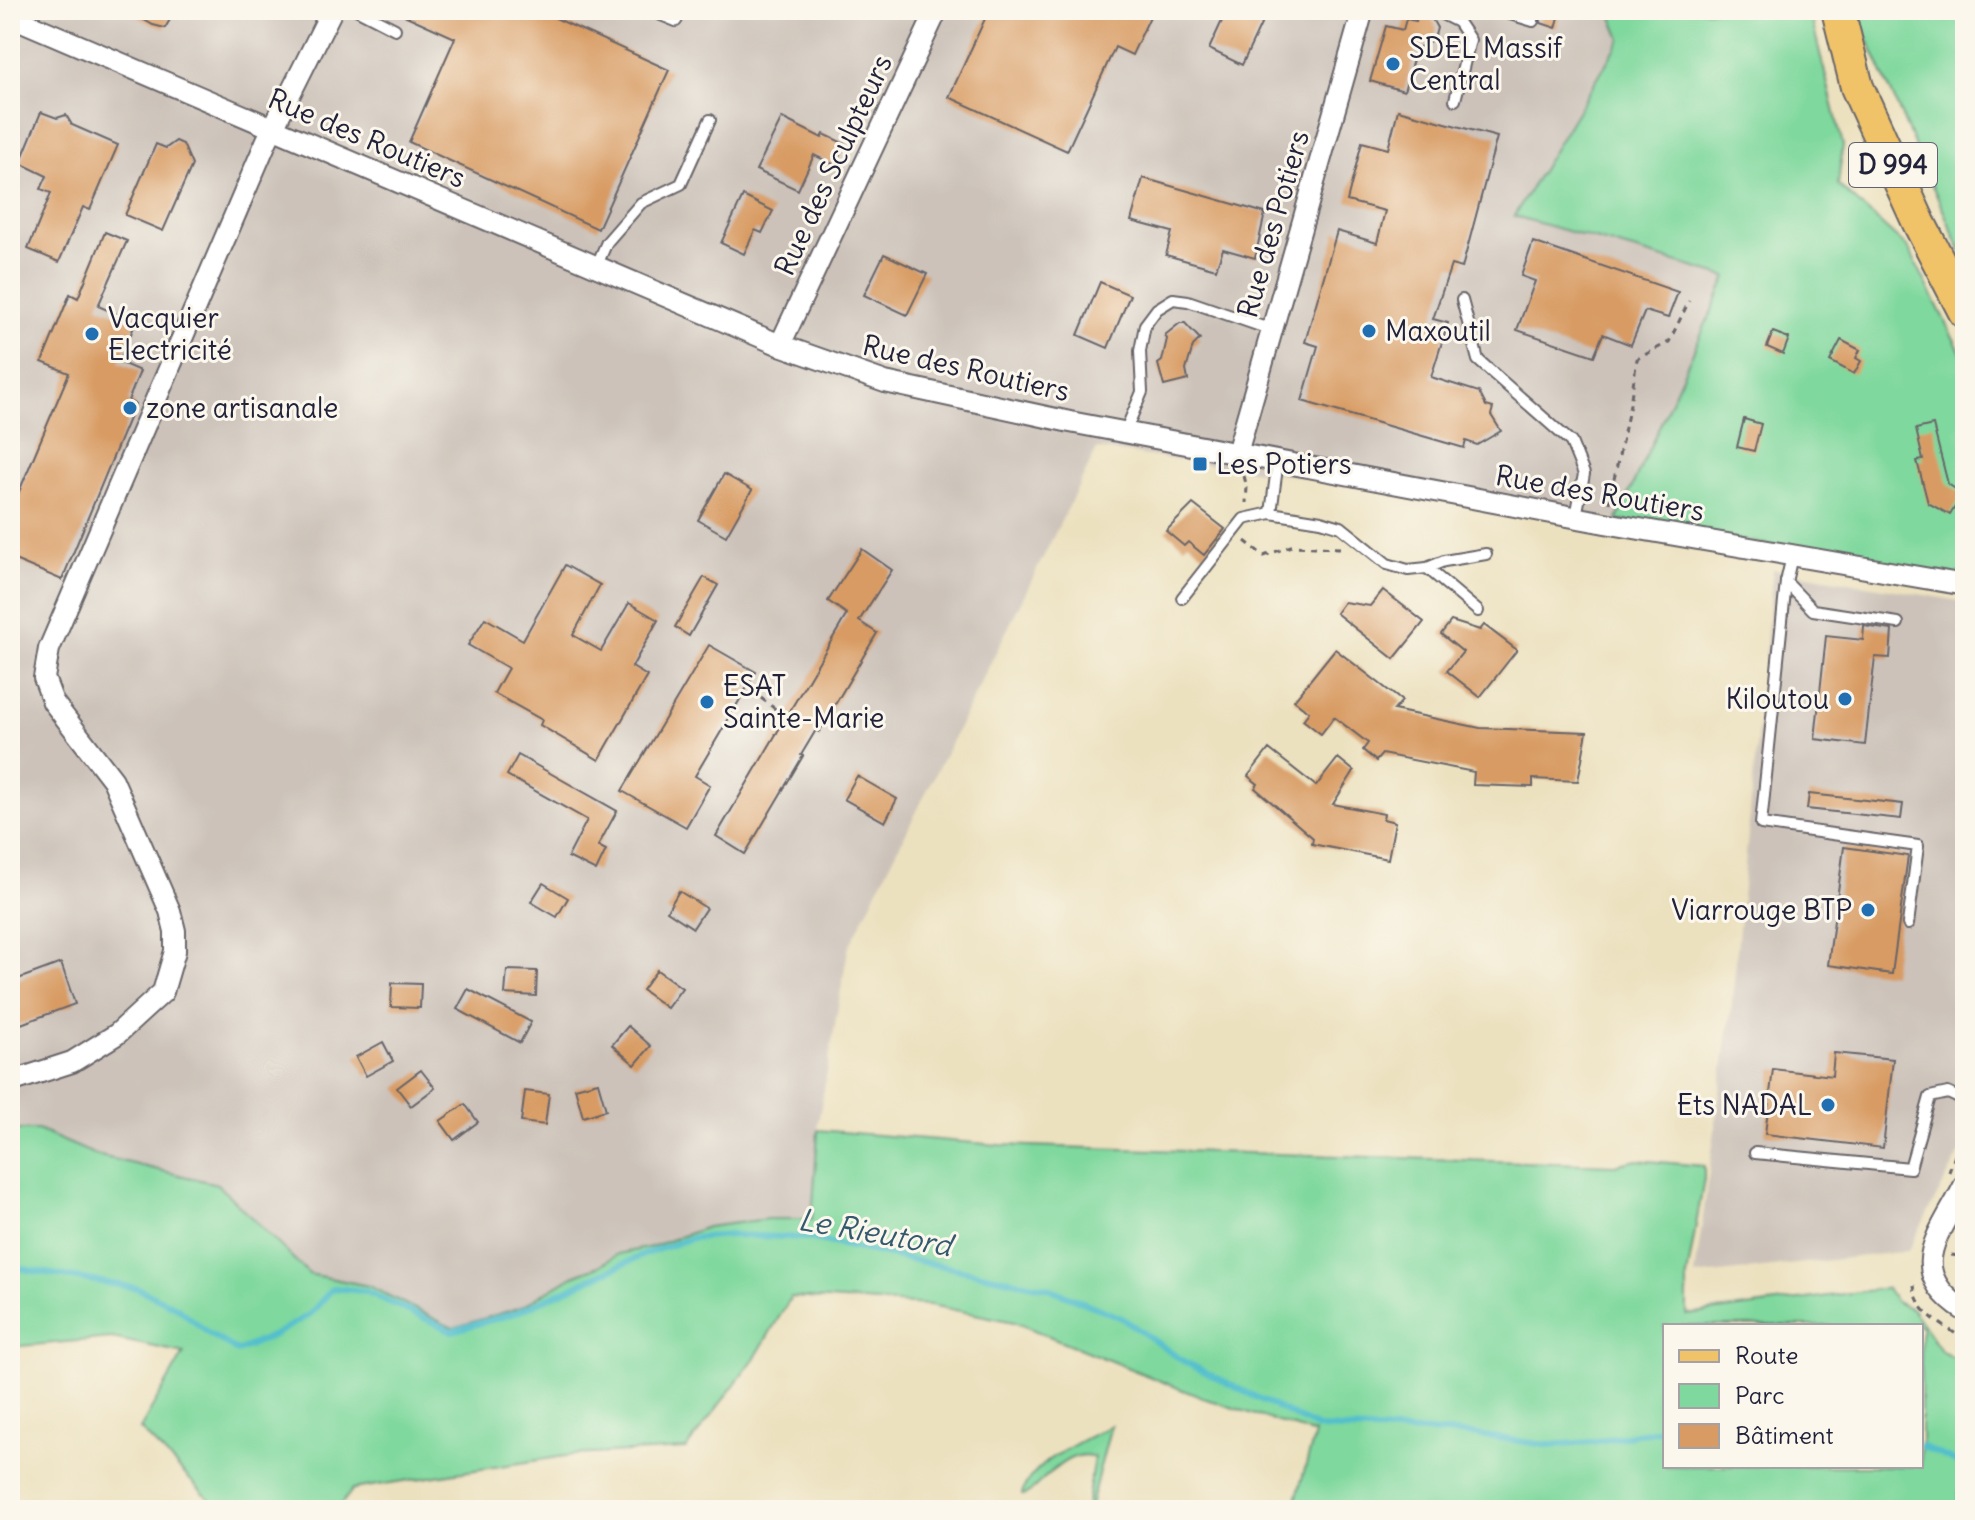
<svg xmlns="http://www.w3.org/2000/svg" width="1975" height="1520" font-family="Delius,sans-serif">
	<rect width="100%" height="100%" fill="#fbf7ec"/>
	<filter id="ink" filterUnits="userSpaceOnUse"><feTurbulence type="fractalNoise" baseFrequency=".0125" numOctaves="2"/><feDisplacementMap in="SourceGraphic" scale="16" xChannelSelector="R" yChannelSelector="G"/><feConvolveMatrix kernelMatrix="1 2 1 2 8 2 1 2 1" color-interpolation-filters="sRGB"/></filter>
	<filter id="wash" filterUnits="userSpaceOnUse"><feTurbulence type="fractalNoise" baseFrequency=".006" numOctaves="4" result="noise"/><feDisplacementMap in="SourceGraphic" scale="32" xChannelSelector="R" yChannelSelector="G"/><feGaussianBlur stdDeviation="1.8" result="paint"/><feColorMatrix in="noise" values="0 0 0 0 0 0 0 0 0 0 0 0 0 0 0 0 0 1.4 0 .05"/><feComposite in="paint" operator="in"/></filter>
	<g filter="url(#wash)">
		<rect width="100%" height="100%" fill="#ece1bf"/>
		<!-- industrial -->
		<g fill="#ccc2b9">
			<polygon points="10,10 1609,10 1621,39 1515,216 1727,277 1617,520 1097,449 848,949 818,1123 812,1219 767,1219 573,1276 521,1307 453,1328 370,1286 317,1282 217,1184 96,1155 38,1130 10,1130"/>
			<polygon points="1773,569 1965,602 1965,1143 1908,1251 1695,1276 1732,1004"/>
		</g>
		<!-- green -->
		<g fill="#7fd89d" stroke="#507d6c" stroke-width="2" fill-rule="evenodd">
			<polygon points="1609,10 1812,10 1813,25 1843,145 1838,185 1909,249 1965,361 1965,577 1617,520 1727,277 1514,216 1621,39"/>
			<polygon points="1860,10 1965,10 1965,260 1862,26"/>
			<path d="M 10,1130 L 38,1130 L 96,1155 L 217,1184 L 309,1274 L 369,1286 L 453,1328 L 521,1307 L 573,1276 L 599,1266 L 618,1254 L 651,1247 L 707,1227 L 767,1219 L 812,1219 L 818,1130 L 999,1145 L 1614,1165 L 1637,1160 L 1704,1166 L 1704,1179 L 1687,1277 L 1687,1315 L 1887,1288 L 1896,1302 L 1912,1309 L 1942,1352 L 1964,1363 L 1964,1490 L 1960,1489 L 1957,1510 L 1809,1510 L 1789,1506 L 1769,1510 L 1293,1510 L 1315,1434 L 1203,1398 L 1014,1322 L 930,1305 L 791,1297 L 756,1356 L 686,1449 L 572,1455 L 353,1489 L 337,1510 L 227,1510 L 216,1506 L 140,1429 L 184,1353 L 112,1338 L 10,1347 ZM 1665,1326 L 1921,1326 L 1921,1466 L 1665,1466 Z"/>
			<path d="M 1111,1425 L 1089,1510 L 1086,1510 L 1094,1457 C 1069,1447 1044,1480 1026,1495 L 1022,1495 C 1027,1463 1086,1440 1111,1425 Z"/>
		</g>
		<g fill="none" stroke-linecap="round" stroke-linejoin="round">
			<!-- stream -->
			<g stroke="#53bfcc" stroke-width="6">
				<polyline points="10,1265 28,1270 137,1288 178,1308 208,1333 237,1351 276,1334 310,1314 333,1288 365,1291 452,1331 515,1313 648,1253 692,1238 732,1235 808,1238 1048,1288 1122,1318 1183,1361 1318,1428 1471,1434 1546,1445 1592,1442 1665,1429"/>
				<polyline points="1921,1446 1965,1466"/>
			</g>
		</g>
		<g id="blocks">
			<!-- building -->
			<g fill="#d89b64">
				<polygon points="127,10 162,10 172,16 165,28 153,25"/>
				<polygon points="393,10 538,10 669,70 598,229 409,142 455,38"/>
				<polygon points="989,10 1153,10 1132,55 1115,47 1067,151 949,97"/>
				<polygon points="1227,10 1247,10 1264,18 1242,65 1209,49"/>
				<polygon points="1540,10 1561,10 1556,28 1541,23"/>
				<polygon points="1418,13 1431,17 1437,28 1434,39 1416,49 1404,91 1370,81 1386,26 1403,30 1406,19 1416,21"/>
				<polygon points="1398,110 1497,137 1462,268 1451,265 1433,319 1448,323 1431,377 1479,392 1486,406 1493,408 1491,415 1501,431 1477,445 1466,441 1464,448 1302,401 1318,346 1305,342 1337,231 1377,243 1385,211 1347,201 1362,142 1388,149"/>
				<polygon points="41,112 57,118 66,115 72,125 118,145 90,210 83,207 59,262 28,249 51,193 41,189 47,176 20,163"/>
				<polygon points="782,118 822,138 824,134 845,144 835,165 814,155 798,190 756,170"/>
				<polygon points="176,141 183,144 192,165 163,231 125,215 156,144 166,148"/>
				<polygon points="1143,178 1265,213 1255,258 1223,249 1216,269 1166,255 1172,232 1131,221"/>
				<polygon points="743,196 773,211 762,233 755,230 744,254 721,243"/>
				<polygon points="105,232 127,241 98,306 136,322 119,362 140,371 128,401 135,404 62,580 10,558 10,513 69,373 42,362 70,294 78,298"/>
				<polygon points="1533,242 1678,292 1668,318 1645,311 1631,345 1603,334 1594,356 1517,330 1535,281 1521,276"/>
				<polygon points="884,254 927,274 907,315 864,295"/>
				<polygon points="1100,282 1130,295 1108,348 1078,335"/>
				<polygon points="1180,323 1185,323 1200,339 1193,346 1186,370 1188,380 1164,386 1158,364 1162,361 1167,339 1165,335"/>
				<polygon points="1773,332 1789,338 1783,354 1767,347"/>
				<polygon points="1841,340 1860,350 1856,358 1861,361 1854,374 1830,361"/>
				<polygon points="1744,419 1761,424 1754,451 1737,447"/>
				<polygon points="1933,425 1948,484 1963,494 1950,515 1928,503 1917,461 1923,460 1916,429"/>
				<polygon points="724,474 752,490 726,536 698,520"/>
				<polygon points="1193,504 1225,529 1204,555 1188,542 1184,546 1166,531"/>
				<polygon points="862,549 892,570 859,621 877,633 819,732 816,730 801,755 803,756 745,854 716,836 847,614 828,601"/>
				<polygon points="565,565 600,585 573,635 601,651 629,603 658,620 632,667 647,676 599,760 540,725 542,720 494,693 508,668 468,645 485,618 523,640"/>
				<polygon points="704,577 718,585 689,636 675,627"/>
				<polygon points="1383,590 1424,622 1394,659 1336,613 1344,602 1370,606"/>
				<polygon points="1451,621 1480,630 1484,625 1517,650 1480,697 1447,671 1463,652 1441,634"/>
				<polygon points="1864,626 1892,630 1890,658 1875,657 1865,745 1815,739 1826,636 1863,640"/>
				<polygon points="709,645 756,672 695,776 710,785 686,827 622,791"/>
				<polygon points="1335,649 1402,701 1394,710 1480,728 1587,732 1578,781 1533,779 1533,787 1473,785 1474,772 1382,754 1376,761 1363,750 1368,743 1334,717 1321,734 1303,720 1309,712 1294,700"/>
				<polygon points="1269,749 1316,786 1338,758 1354,771 1333,804 1384,814 1383,819 1395,822 1388,859 1312,844 1313,838 1255,788 1258,784 1248,776"/>
				<polygon points="518,755 617,811 598,846 606,850 596,871 568,857 587,820 507,775"/>
				<polygon points="857,776 897,799 885,822 844,799"/>
				<polygon points="1809,794 1903,804 1901,819 1807,809"/>
				<polygon points="1844,847 1908,856 1892,974 1828,965"/>
				<polygon points="543,883 568,898 557,917 531,902"/>
				<polygon points="679,891 706,908 693,928 667,911"/>
				<polygon points="61,963 75,1004 10,1028 10,982"/>
				<polygon points="507,970 537,971 536,996 505,994"/>
				<polygon points="657,970 682,988 667,1008 642,990"/>
				<polygon points="392,983 421,984 420,1008 391,1007"/>
				<polygon points="468,989 531,1022 520,1043 457,1009"/>
				<polygon points="628,1026 651,1046 635,1065 612,1045"/>
				<polygon points="383,1042 393,1061 366,1076 356,1057"/>
				<polygon points="1834,1053 1893,1059 1883,1148 1765,1134 1773,1069 1832,1076"/>
				<polygon points="421,1070 435,1088 411,1106 397,1088"/>
				<polygon points="598,1082 606,1110 583,1117 575,1088"/>
				<polygon points="525,1091 549,1094 545,1125 521,1122"/>
				<polygon points="465,1104 478,1122 454,1140 440,1121"/>
			</g>
		</g>
	</g>
	<g filter="url(#ink)">
		<use href="#blocks" fill-opacity="0" stroke="#696569" stroke-width="2"/>
		<g fill="none" stroke-linecap="round" stroke-linejoin="round">
			<defs>
				<g id="service">
					<polyline points="358,10 395,29"/>
					<polyline points="649,10 676,21 682,10"/>
					<polyline points="1434,10 1458,22 1470,40 1455,100"/>
					<polyline points="1497,10 1533,21"/>
					<polyline points="596,267 607,242 641,203 681,184 710,120"/>
					<polyline points="1462,300 1478,360 1571,442 1584,474 1576,517"/>
					<polyline points="1125,432 1142,392 1140,351 1145,325 1157,309 1173,299 1188,301 1272,330"/>
					<polyline points="1278,460 1271,513 1321,521 1341,527 1387,564 1408,570 1427,568 1444,561 1486,554"/>
					<polyline points="1792,556 1786,582 1813,610 1898,623"/>
					<polyline points="1427,568 1478,611"/>
					<polyline points="1786,582 1761,824 1918,846 1908,924"/>
					<polyline points="1182,598 1244,519 1271,513"/>
					<polyline points="1755,1153 1910,1168 1930,1097 1948,1093 1965,1101"/>
				</g>
				<g id="minor">
					<polyline points="10,16 780,345 885,382 1070,422 1605,523 1965,585"/>
					<polyline points="780,345 937,10"/>
					<polyline points="1237,453 1363,10"/>
					<polyline points="10,1082 72,1062 117,1034 163,992 175,951 175,931 170,911 113,780 53,702 44,678 49,649 267,140 332,10"/>
					<path d="M 1965,1184 C 1942,1232 1901,1270 1965,1311"/>
				</g>
				<polyline id="primary" points="1838,10 1857,87 1919,223 1965,312"/>
			</defs>
			<!-- service casing -->
			<use href="#service" stroke="#696569" stroke-width="14"/>
			<!-- minor casing -->
			<use href="#minor" stroke="#696569" stroke-width="24"/>
			<!-- primary casing -->
			<use href="#primary" stroke="#696569" stroke-width="36"/>
			<!-- path -->
			<g stroke="#696569" stroke-width="3" stroke-dasharray="6 6" stroke-linecap="butt">
				<polyline points="1244,476 1247,487 1246,503"/>
				<polyline points="1609,503 1630,404 1637,359 1669,342 1689,301"/>
				<polyline points="1245,541 1264,556 1291,546 1342,548"/>
				<polyline points="761,698 783,715 775,729 776,734"/>
				<polyline points="1949,1172 1965,1127"/>
				<polyline points="1951,1255 1965,1257"/>
				<path d="M 1914,1285 C 1917,1315 1943,1324 1965,1340"/>
			</g>
			<!-- service -->
			<use href="#service" stroke="#fff" stroke-width="10"/>
			<!-- minor -->
			<use href="#minor" stroke="#fff" stroke-width="20"/>
			<!-- primary -->
			<use href="#primary" stroke="#f0c369" stroke-width="32"/>
		</g>
	</g>
	<!-- markers -->
	<g fill="#1f6fb2" stroke="#fbf7ec" stroke-width="3">
		<circle cx="1393" cy="64" r="8"/>
		<circle cx="1369" cy="331" r="8"/>
		<circle cx="92" cy="334" r="8"/>
		<circle cx="130" cy="408" r="8"/>
		<rect x="1192" y="456" width="16" height="16" rx="4"/>
		<circle cx="1845" cy="699" r="8"/>
		<circle cx="707" cy="702" r="8"/>
		<circle cx="1868" cy="910" r="8"/>
		<circle cx="1828" cy="1105" r="8"/>
	</g>
	<g text-anchor="middle" stroke-width="6" stroke-linejoin="round" paint-order="stroke">
		<!-- shield labels -->
		<rect fill="#fbf7ec" stroke="#636270" stroke-width="2" x="1849" y="143" width="88" height="44" rx="6"/>
		<g font-size="26" font-weight="bold" fill="#22223b">
			<text x="1893" y="174">D 994</text>
		</g>
		<!-- poi labels -->
		<g font-size="28" fill="#22223b" stroke="#fbf7ec" text-anchor="start">
			<text x="1409" y="58">SDEL Massif<tspan x="1409" dy="32">Central</tspan></text>
			<text x="108" y="328">Vacquier<tspan x="108" dy="32">Electricité</tspan></text>
			<text x="1385" y="341">Maxoutil</text>
			<text x="146" y="418">zone artisanale</text>
			<text x="1216" y="474">Les Potiers</text>
			<text x="723" y="696">ESAT<tspan x="723" dy="32">Sainte-Marie</tspan></text>
			<text x="1829" y="709" text-anchor="end">Kiloutou</text>
			<text x="1852" y="920" text-anchor="end">Viarrouge BTP</text>
			<text x="1812" y="1115" text-anchor="end">Ets NADAL</text>
		</g>
		<!-- street labels -->
		<g font-size="28" fill="#22223b" stroke="#fbf7ec">
			<text transform="translate(367 138) rotate(23)" y="10">Rue des Routiers</text>
			<text transform="translate(833 165) rotate(-65)" y="10">Rue des Sculpteurs</text>
			<text transform="translate(1273 224) rotate(-74)" y="10">Rue des Potiers</text>
			<text transform="translate(966 368) rotate(13)" y="10">Rue des Routiers</text>
			<text transform="translate(1600 493) rotate(10)" y="10">Rue des Routiers</text>
		</g>
		<!-- water labels -->
		<g font-size="30" font-style="italic" fill="#33596e" stroke="#fbf7ec">
			<text transform="translate(875 1233) rotate(10)" y="10">Le Rieutord</text>
		</g>
	</g>
	<!-- margin -->
	<rect width="1975" height="1520" fill="none" stroke="#fbf7ec" stroke-width="40"/>
	<!-- legend -->
	<rect x="1663" y="1324" width="260" height="144" fill="#fbf7ec" stroke="#a4a2a5" stroke-width="2"/>
	<rect x="1679" y="1350" width="40" height="12" fill="#f0c369" stroke="#a4a2a5" stroke-width="2"/>
	<text x="1735" y="1364" font-size="24" fill="#22223b">Route</text>
	<rect x="1679" y="1384" width="40" height="24" fill="#7fd89d" stroke="#a4a2a5" stroke-width="2"/>
	<text x="1735" y="1404" font-size="24" fill="#22223b">Parc</text>
	<rect x="1679" y="1424" width="40" height="24" fill="#d89b64" stroke="#a4a2a5" stroke-width="2"/>
	<text x="1735" y="1444" font-size="24" fill="#22223b">Bâtiment</text>
</svg>
